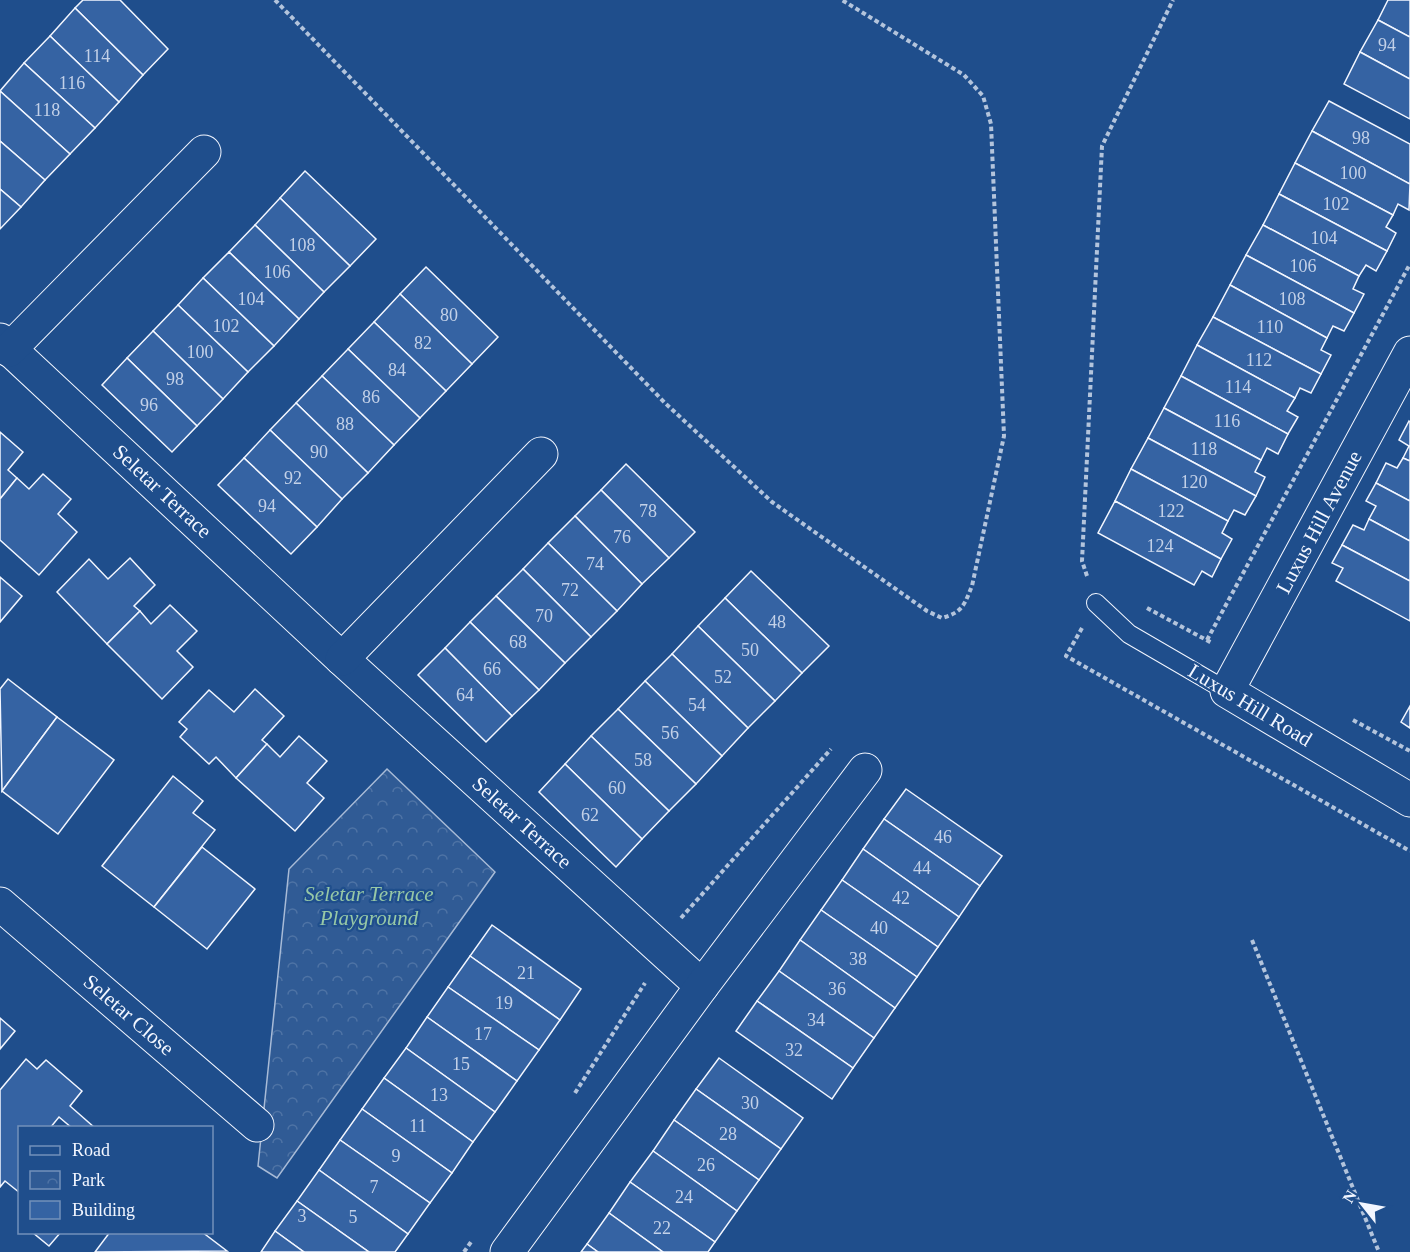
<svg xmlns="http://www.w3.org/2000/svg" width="1410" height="1252" font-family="Georgia,serif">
	<defs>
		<pattern id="park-crowns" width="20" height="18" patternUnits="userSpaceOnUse" patternTransform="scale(1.5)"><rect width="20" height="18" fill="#305b95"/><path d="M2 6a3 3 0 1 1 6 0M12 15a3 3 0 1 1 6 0" fill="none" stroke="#4e73a5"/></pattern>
	</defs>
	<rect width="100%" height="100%" fill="#1f4e8c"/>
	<!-- park -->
	<polygon fill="url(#park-crowns)" stroke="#a8bbd7" stroke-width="1.5" points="387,769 495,872 277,1178 258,1166 289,869"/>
	<!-- building -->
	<g fill="#3563a3" stroke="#f2f6ff" stroke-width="1.5">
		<polygon points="83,0 120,0 168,49 143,75 75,8"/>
		<polygon points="1388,0 1410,0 1410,37 1378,20"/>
		<polygon points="75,8 143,75 119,102 50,36"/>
		<polygon points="1378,20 1410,37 1410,79 1360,52"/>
		<polygon points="50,36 119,102 95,128 24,63"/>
		<polygon points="1360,52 1410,79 1410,119 1344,84"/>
		<polygon points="24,63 95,128 70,154 0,91"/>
		<polygon points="0,91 70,154 45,180 0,141"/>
		<polygon points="1329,101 1410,144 1410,184 1312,131"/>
		<polygon points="1312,131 1410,184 1409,210 1398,204 1393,215 1295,163"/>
		<polygon points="0,141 45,180 21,207 0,189"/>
		<polygon points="1295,163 1393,215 1386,227 1396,233 1387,251 1279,194"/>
		<polygon points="305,171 376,239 350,266 280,198"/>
		<polygon points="0,189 21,207 0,229"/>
		<polygon points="1279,194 1387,251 1376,271 1366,265 1359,276 1263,225"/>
		<polygon points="280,198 350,266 324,292 255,225"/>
		<polygon points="255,225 324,292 299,319 229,252"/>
		<polygon points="1263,225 1359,276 1353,289 1364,294 1354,313 1246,255"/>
		<polygon points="229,252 299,319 274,346 203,278"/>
		<polygon points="1246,255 1354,313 1344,331 1333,326 1327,338 1230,285"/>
		<polygon points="426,267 498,337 472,364 400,294"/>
		<polygon points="203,278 274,346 248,372 178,305"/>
		<polygon points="1230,285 1327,338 1321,350 1331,355 1321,374 1213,317"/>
		<polygon points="400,294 472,364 446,391 374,322"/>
		<polygon points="178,305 248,372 223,399 153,331"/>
		<polygon points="1213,317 1321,374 1311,393 1300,388 1295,398 1197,345"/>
		<polygon points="374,322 446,391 420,418 348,349"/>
		<polygon points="153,331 223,399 197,426 127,358"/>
		<polygon points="1197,345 1295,398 1287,411 1298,417 1288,434 1181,376"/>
		<polygon points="348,349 420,418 394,445 322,376"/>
		<polygon points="127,358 197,426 172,452 102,385"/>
		<polygon points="322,376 394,445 368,473 296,403"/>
		<polygon points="1181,376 1288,434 1278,454 1267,448 1261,460 1164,408"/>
		<polygon points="296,403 368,473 342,499 270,430"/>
		<polygon points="1164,408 1261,460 1255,472 1265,477 1256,496 1148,438"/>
		<polygon points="1409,421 1410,422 1410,461 1403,458 1409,446 1399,440"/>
		<polygon points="270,430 342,499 317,527 244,458"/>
		<polygon points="0,432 23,452 8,470 17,478 0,499"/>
		<polygon points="1148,438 1256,496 1245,515 1234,510 1228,521 1131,469"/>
		<polygon points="244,458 317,527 291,554 218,485"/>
		<polygon points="1403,458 1410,461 1410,501 1376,483 1386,463 1397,468"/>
		<polygon points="626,464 695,532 669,558 601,490"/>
		<polygon points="1131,469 1228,521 1222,533 1232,539 1221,559 1115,501"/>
		<polygon points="43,474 71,499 58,514 77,532 39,575 0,540 0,499 17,478 29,489"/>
		<polygon points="1376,483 1410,501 1410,541 1369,519 1376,506 1366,501"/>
		<polygon points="601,490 669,558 642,584 575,516"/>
		<polygon points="1115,501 1221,559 1212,577 1202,571 1194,585 1098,533"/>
		<polygon points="575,516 642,584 617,611 548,543"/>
		<polygon points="1369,519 1410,541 1410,581 1342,545 1353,525 1364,530"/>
		<polygon points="548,543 617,611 591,637 523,569"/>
		<polygon points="1342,545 1410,581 1410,621 1336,581 1343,568 1332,563"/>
		<polygon points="130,558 155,585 134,606 140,611 107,644 57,592 89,559 108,579"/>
		<polygon points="523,569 591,637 565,663 496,596"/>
		<polygon points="751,571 829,646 802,673 725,598"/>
		<polygon points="0,577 22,596 0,622"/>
		<polygon points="496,596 565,663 539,690 470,622"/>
		<polygon points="725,598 802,673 775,701 698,626"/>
		<polygon points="170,605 197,631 177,651 193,667 162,699 107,644 140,611 151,624"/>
		<polygon points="470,622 539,690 512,716 445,648"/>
		<polygon points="698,626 775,701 748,728 672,654"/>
		<polygon points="445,648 512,716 486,742 418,675"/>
		<polygon points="672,654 748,728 722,756 645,681"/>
		<polygon points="8,679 57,717 2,791 0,689"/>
		<polygon points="645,681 722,756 696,784 618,709"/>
		<polygon points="255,689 284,716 262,740 267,744 236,778 216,757 209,764 180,737 187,729 179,722 209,690 234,712"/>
		<polygon points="1410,706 1410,728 1401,722"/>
		<polygon points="618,709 696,784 669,811 591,736"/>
		<polygon points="57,717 114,760 58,834 2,791"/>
		<polygon points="299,736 327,761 307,783 324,798 295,831 236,778 267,744 280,757"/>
		<polygon points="591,736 669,811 642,839 565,764"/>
		<polygon points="565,764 642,839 616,867 539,792"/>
		<polygon points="173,776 203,801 193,813 215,830 154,907 102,866"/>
		<polygon points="906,789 1002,856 980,886 884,819"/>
		<polygon points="884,819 980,886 959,917 863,849"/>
		<polygon points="202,847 255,889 207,949 154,907"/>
		<polygon points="863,849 959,917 938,947 842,880"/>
		<polygon points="842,880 938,947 917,977 821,910"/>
		<polygon points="821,910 917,977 895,1008 800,940"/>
		<polygon points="492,925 581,989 560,1020 470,956"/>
		<polygon points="800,940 895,1008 874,1038 779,971"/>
		<polygon points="470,956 560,1020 539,1050 448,987"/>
		<polygon points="779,971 874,1038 853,1068 757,1001"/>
		<polygon points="448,987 539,1050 517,1081 427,1017"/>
		<polygon points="757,1001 853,1068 832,1099 736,1031"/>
		<polygon points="427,1017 517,1081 495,1112 406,1048"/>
		<polygon points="0,1018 15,1031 0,1049"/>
		<polygon points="406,1048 495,1112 473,1142 384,1078"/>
		<polygon points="719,1058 803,1118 781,1149 696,1089"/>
		<polygon points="26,1059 37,1069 46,1060 82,1091 70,1106 95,1128 72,1128 59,1117 50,1128 20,1128 20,1193 5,1181 0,1187 0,1090"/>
		<polygon points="384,1078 473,1142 452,1173 362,1109"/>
		<polygon points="696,1089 781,1149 759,1180 674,1120"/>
		<polygon points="362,1109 452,1173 430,1203 340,1140"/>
		<polygon points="674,1120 759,1180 737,1211 653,1151"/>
		<polygon points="340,1140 430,1203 408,1234 319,1170"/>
		<polygon points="653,1151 737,1211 715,1242 630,1182"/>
		<polygon points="319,1170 408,1234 395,1252 369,1252 297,1201"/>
		<polygon points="630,1182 715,1242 708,1252 663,1252 609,1213"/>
		<polygon points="297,1201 369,1252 304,1252 275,1231"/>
		<polygon points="609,1213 663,1252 598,1252 587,1244"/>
		<polygon points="275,1231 304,1252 261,1252"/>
		<polygon points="32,1232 61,1232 49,1246"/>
		<polygon points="110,1232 202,1232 227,1251 95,1252"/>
		<polygon points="587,1244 598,1252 581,1252"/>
	</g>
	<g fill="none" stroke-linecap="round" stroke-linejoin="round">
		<defs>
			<polyline id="service" points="1096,603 1129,634 1227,691"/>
			<g id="minor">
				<path id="s1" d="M 0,340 L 342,659 L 702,986"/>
				<polyline points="9,350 204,152"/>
				<polyline points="1410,353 1227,691 1410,800"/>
				<polyline points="342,659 541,454"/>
				<path id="s2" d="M 0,904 L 257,1125"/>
				<polyline points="507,1252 702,986 865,770"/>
			</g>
		</defs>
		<!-- service casing -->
		<use href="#service" stroke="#f2f6ff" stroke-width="20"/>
		<!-- minor casing -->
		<use href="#minor" stroke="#f2f6ff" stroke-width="35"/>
		<!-- path -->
		<g stroke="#b3c4dc" stroke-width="4" stroke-dasharray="4.5 3" stroke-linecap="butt">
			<path d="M 275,0 L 665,403 L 772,502 L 927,611 L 942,618 C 963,612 964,605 972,586 L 1004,436 L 991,124 L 983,96 L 964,75 L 842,0"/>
			<polyline points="1087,576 1082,561 1102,146 1173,0"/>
			<polyline points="1147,608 1212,643"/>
			<polyline points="1082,628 1066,656 1410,851"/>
			<polyline points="1207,640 1410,264"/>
			<polyline points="1353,720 1410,751"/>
			<polyline points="681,918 831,749"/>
			<polyline points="1252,940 1379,1252"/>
			<polyline points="575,1093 645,983"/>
			<polyline points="464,1252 471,1242"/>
		</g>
		<!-- service -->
		<use href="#service" stroke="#1f4e8c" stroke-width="18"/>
		<!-- minor -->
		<use href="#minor" stroke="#1f4e8c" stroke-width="33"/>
	</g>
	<g text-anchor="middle" stroke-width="4.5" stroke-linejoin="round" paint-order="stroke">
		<!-- number labels -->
		<g font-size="18" fill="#c3d1e8">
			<text x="1387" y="51">94</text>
			<text x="97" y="62">114</text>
			<text x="72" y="89">116</text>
			<text x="47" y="116">118</text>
			<text x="1361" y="144">98</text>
			<text x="1353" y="179">100</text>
			<text x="1336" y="210">102</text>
			<text x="1324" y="244">104</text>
			<text x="302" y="251">108</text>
			<text x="1303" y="272">106</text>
			<text x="277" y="278">106</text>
			<text x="251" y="305">104</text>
			<text x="1292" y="305">108</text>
			<text x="449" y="321">80</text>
			<text x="226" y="332">102</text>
			<text x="1270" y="333">110</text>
			<text x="423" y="349">82</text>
			<text x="200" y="358">100</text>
			<text x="1259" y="366">112</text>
			<text x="397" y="376">84</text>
			<text x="175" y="385">98</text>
			<text x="1238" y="393">114</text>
			<text x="371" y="403">86</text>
			<text x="149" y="411">96</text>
			<text x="1227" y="427">116</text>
			<text x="345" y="430">88</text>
			<text x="1204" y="455">118</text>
			<text x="319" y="458">90</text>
			<text x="293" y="484">92</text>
			<text x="1194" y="488">120</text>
			<text x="267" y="512">94</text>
			<text x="648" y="517">78</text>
			<text x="1171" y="517">122</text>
			<text x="622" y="543">76</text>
			<text x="1160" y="552">124</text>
			<text x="595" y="570">74</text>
			<text x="570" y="596">72</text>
			<text x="544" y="622">70</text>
			<text x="777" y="628">48</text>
			<text x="518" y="648">68</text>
			<text x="750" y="656">50</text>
			<text x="492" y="675">66</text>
			<text x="723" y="683">52</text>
			<text x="465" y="701">64</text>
			<text x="697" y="711">54</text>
			<text x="670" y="739">56</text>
			<text x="643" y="766">58</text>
			<text x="617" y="794">60</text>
			<text x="590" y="821">62</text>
			<text x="943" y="843">46</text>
			<text x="922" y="874">44</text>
			<text x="901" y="904">42</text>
			<text x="879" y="934">40</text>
			<text x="858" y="965">38</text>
			<text x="526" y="979">21</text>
			<text x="837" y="995">36</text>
			<text x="504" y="1009">19</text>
			<text x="816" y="1026">34</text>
			<text x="483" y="1040">17</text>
			<text x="794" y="1056">32</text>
			<text x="461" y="1070">15</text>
			<text x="439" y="1101">13</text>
			<text x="750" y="1109">30</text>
			<text x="418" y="1132">11</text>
			<text x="728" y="1140">28</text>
			<text x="396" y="1162">9</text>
			<text x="706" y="1171">26</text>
			<text x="374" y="1193">7</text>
			<text x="684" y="1203">24</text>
			<text x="302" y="1222">3</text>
			<text x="353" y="1223">5</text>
			<text x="662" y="1234">22</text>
		</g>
		<!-- street labels -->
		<g font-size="21" fill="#f2f6ff" stroke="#1f4e8c">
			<text dy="7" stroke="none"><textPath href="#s1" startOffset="222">Seletar Terrace</textPath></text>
			<text transform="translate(1319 522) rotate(-62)" y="7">Luxus Hill Avenue</text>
			<text transform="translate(1250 705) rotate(31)" y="7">Luxus Hill Road</text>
			<text dy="7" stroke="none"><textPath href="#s1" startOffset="711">Seletar Terrace</textPath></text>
			<text dy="7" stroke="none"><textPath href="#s2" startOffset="170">Seletar Close</textPath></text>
		</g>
		<!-- park labels -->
		<g font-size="21" font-style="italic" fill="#97c8a6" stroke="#1f4e8c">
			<text x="369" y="901">Seletar Terrace<tspan x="369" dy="24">Playground</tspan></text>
		</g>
	</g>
	<!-- legend -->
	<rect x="18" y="1126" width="195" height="108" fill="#1f4e8c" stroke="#7391ba" stroke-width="1.5"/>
	<rect x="30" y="1146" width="30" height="9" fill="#1f4e8c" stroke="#7391ba" stroke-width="1.5"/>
	<text x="72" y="1156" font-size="18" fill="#f2f6ff">Road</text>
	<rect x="30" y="1171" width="30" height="18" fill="url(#park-crowns)" stroke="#7391ba" stroke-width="1.5"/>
	<text x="72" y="1186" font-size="18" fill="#f2f6ff">Park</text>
	<rect x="30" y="1201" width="30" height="18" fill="#3563a3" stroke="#7391ba" stroke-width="1.5"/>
	<text x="72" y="1216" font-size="18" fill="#f2f6ff">Building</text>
	<!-- north arrow -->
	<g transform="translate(1362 1204) rotate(301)" stroke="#1f4e8c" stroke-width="4.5" paint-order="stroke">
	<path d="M0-4.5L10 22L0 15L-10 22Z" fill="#f2f6ff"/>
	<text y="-9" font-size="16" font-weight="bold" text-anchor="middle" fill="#f2f6ff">N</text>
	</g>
</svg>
